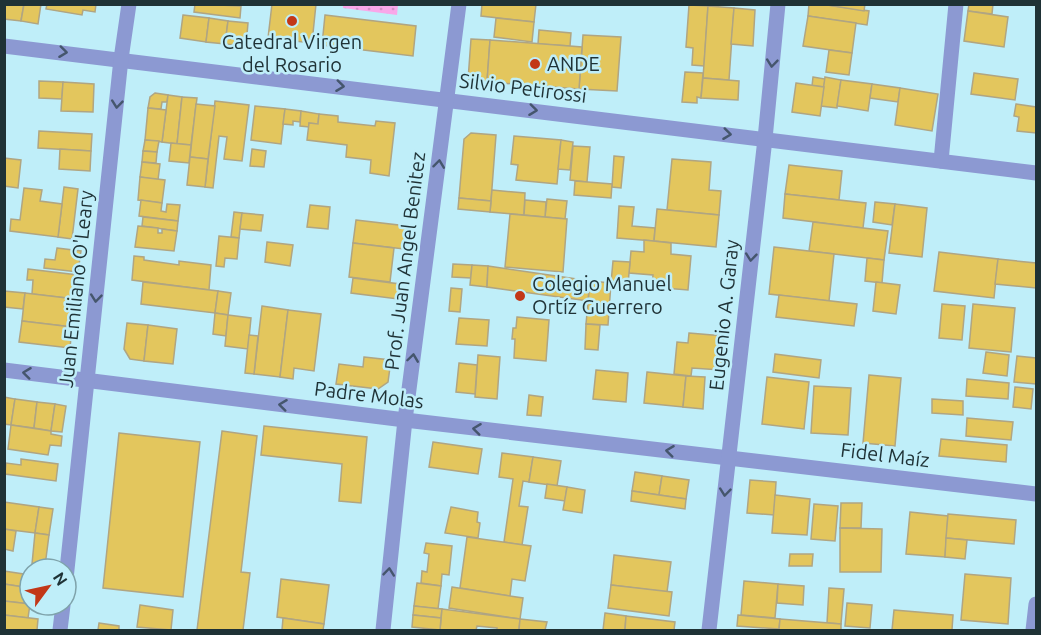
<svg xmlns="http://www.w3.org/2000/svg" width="1041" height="635" font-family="Ubuntu,sans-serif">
	<defs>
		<pattern id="park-dots" width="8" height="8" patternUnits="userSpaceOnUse" patternTransform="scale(1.5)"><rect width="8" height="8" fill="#f9a7e9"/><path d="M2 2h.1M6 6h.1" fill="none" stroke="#d590c8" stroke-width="1.8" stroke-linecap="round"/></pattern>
	</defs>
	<rect width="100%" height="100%" fill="#bfeef9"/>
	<!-- park -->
	<polygon fill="url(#park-dots)" points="343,5 343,4 398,5 397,15 343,8"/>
	<!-- building -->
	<g fill="#e3c65d" stroke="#b0a582" stroke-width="1.5">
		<polygon points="4,4 24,4 21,21 4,19"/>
		<polygon points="24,4 41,4 38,24 21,21"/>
		<polygon points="47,4 96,4 95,12 83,10 82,15 46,9"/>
		<polygon points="195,4 241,6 240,18 194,12"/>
		<polygon points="272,4 316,4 312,43 268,38"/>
		<polygon points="482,4 536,4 534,22 481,16"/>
		<polygon points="809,4 821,4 869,11 867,25 808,16"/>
		<polygon points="821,4 865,4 864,11"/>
		<polygon points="969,4 993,4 992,14 968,11"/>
		<polygon points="689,5 708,6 704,66 692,65 693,48 686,47"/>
		<polygon points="708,6 734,8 729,80 703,78"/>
		<polygon points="734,8 755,10 753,46 731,44"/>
		<polygon points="968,11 1008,17 1004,47 964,41"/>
		<polygon points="183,15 209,18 206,42 180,38"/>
		<polygon points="325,15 416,26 413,56 322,45"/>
		<polygon points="808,16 856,23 852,53 803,46"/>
		<polygon points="209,18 228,21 225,44 206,42"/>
		<polygon points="496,18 534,22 532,42 494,37"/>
		<polygon points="228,21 248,23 246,46 225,44"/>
		<polygon points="539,30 571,33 570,46 538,44"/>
		<polygon points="583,35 621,37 617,91 579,89"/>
		<polygon points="471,39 490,40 487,82 468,80"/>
		<polygon points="490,40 582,47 579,89 487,82"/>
		<polygon points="829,50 852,53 849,75 826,72"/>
		<polygon points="685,72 703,73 701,98 697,97 697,103 682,102"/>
		<polygon points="974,73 1018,79 1015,100 971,94"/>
		<polygon points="813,77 825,79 824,87 812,86"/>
		<polygon points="825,77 841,80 837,108 821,106"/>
		<polygon points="703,78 739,81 738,100 701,98"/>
		<polygon points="841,80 872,84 868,111 837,106"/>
		<polygon points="39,81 63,82 62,99 39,98"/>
		<polygon points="63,82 94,84 93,112 61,111"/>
		<polygon points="796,83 824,87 820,116 792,112"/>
		<polygon points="872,84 900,88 898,102 870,98"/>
		<polygon points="900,88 938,94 932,131 895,125"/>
		<polygon points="155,93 168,95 167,102 162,102 161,109 148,108 150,97"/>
		<polygon points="168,95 182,97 177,144 162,142"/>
		<polygon points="182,97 197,98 191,145 177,144"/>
		<polygon points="215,101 249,105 242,161 224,159 227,137 219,136 213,188 205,187"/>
		<polygon points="196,104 215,106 208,159 190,157"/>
		<polygon points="1016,104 1036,107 1036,133 1017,131 1019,117 1014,116"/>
		<polygon points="255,106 285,109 281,144 251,140"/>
		<polygon points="148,108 166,110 162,142 145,140"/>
		<polygon points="285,109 301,111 300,122 293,121 293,125 283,124"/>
		<polygon points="301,111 319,114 318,124 309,123 309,127 300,126"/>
		<polygon points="319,114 338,116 338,122 375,126 376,121 395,123 389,176 370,173 371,160 346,157 347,145 307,140 309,123 318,124"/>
		<polygon points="39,131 92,134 91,151 38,148"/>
		<polygon points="471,133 496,135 491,201 459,198 464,139"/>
		<polygon points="514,136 561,140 557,184 516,180 518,165 511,164"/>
		<polygon points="145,140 159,141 157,152 143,151"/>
		<polygon points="561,140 573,142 570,170 558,169"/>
		<polygon points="171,143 191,145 189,163 169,161"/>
		<polygon points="573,146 590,147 587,182 570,180"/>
		<polygon points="60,149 91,151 90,171 59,169"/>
		<polygon points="252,149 266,151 264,167 250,166"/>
		<polygon points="143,151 157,152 156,163 142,162"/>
		<polygon points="614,156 624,157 621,188 612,187"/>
		<polygon points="190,157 208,159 205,187 187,185"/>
		<polygon points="4,158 21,160 18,188 4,186"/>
		<polygon points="672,159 711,162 709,190 721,191 719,215 667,210"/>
		<polygon points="142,162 160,164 158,180 140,177"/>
		<polygon points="789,165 842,171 839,200 785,194"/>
		<polygon points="140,177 165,180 162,203 138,200"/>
		<polygon points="575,181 612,184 611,198 574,195"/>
		<polygon points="64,187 78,189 72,239 58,237"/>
		<polygon points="24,188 42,190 40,201 62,204 58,237 10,231 11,219 20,220"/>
		<polygon points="492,190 525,193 524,215 490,212"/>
		<polygon points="785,194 866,203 863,228 783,218"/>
		<polygon points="459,198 491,201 490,212 458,209"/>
		<polygon points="547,199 567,201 565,219 545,217"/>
		<polygon points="141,200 162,203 161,211 166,212 167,204 180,205 178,221 139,216"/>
		<polygon points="525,200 546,202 545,217 524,215"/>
		<polygon points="875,202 895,204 892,225 873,222"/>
		<polygon points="895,204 927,208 922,257 889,253"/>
		<polygon points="310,205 330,207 328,229 307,227"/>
		<polygon points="619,206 634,207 632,226 655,228 654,241 617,238"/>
		<polygon points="657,209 719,215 716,247 654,241"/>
		<polygon points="234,212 242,213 239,238 231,237"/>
		<polygon points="242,213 263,215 261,231 240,229"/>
		<polygon points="510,214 567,219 563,272 505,267"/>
		<polygon points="143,217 178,221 177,231 142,226"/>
		<polygon points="356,220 407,226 404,249 353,243"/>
		<polygon points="813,222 888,231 884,260 809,251"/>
		<polygon points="138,226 158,228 158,233 162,233 162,229 177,231 174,251 135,247"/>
		<polygon points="219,236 239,238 237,259 225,258 224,267 216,266"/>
		<polygon points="644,240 671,243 671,254 691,256 688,290 652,287 653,275 629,273 631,251 644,252"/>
		<polygon points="267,242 293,245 290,266 265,262"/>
		<polygon points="353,243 394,248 390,282 349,277"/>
		<polygon points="774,247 834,254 829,301 769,294"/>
		<polygon points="57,248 81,251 78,272 44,268 45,259 55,260"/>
		<polygon points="939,252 998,259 994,298 934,291"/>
		<polygon points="134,256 144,257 144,260 179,265 179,261 211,265 209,290 132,280"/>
		<polygon points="867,258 884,260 882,283 865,281"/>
		<polygon points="998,259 1036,263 1036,288 995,284"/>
		<polygon points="613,261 630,262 628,284 611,283"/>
		<polygon points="453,264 472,265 471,278 452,277"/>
		<polygon points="472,265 488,266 487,287 470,285"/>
		<polygon points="488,266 590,281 588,301 487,287"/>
		<polygon points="28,269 78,275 75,299 32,294 33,280 27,280"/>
		<polygon points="353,278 400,284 398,299 351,293"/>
		<polygon points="590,281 611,283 608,325 586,324"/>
		<polygon points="143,282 218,291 215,313 141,304"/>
		<polygon points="876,282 900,285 896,314 873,311"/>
		<polygon points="451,288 462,289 460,312 449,311"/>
		<polygon points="4,291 25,293 23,309 4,307"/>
		<polygon points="218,291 231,293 228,315 215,313"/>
		<polygon points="25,293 75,299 72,327 22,321"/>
		<polygon points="779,295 857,304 854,326 776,317"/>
		<polygon points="942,304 965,306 962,340 939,338"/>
		<polygon points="973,304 1015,308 1011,352 969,348"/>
		<polygon points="262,306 288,310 280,377 254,374"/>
		<polygon points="288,310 321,314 314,371 294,368 293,379 280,377"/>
		<polygon points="215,313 228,315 226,336 213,334"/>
		<polygon points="228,315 251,318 248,349 225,346"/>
		<polygon points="517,317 549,320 546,361 514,358 515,339 512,339 513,328 516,328"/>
		<polygon points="459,318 489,320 487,346 456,344"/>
		<polygon points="22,321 72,327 70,348 19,342"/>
		<polygon points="127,323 148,325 144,361 130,359 124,349"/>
		<polygon points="586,324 600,325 598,350 585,349"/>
		<polygon points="148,325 177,329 173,364 144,361"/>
		<polygon points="689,333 724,336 721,370 692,368 691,376 674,374 677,342 688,343"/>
		<polygon points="249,335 258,336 254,374 245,373"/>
		<polygon points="986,352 1009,355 1007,376 983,373"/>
		<polygon points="775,354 821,360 819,378 773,372"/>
		<polygon points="478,355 500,357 497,399 475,397"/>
		<polygon points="1017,356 1036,358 1036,384 1014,382"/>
		<polygon points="364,357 391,360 388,382 378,389 336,384 339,364 363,367"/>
		<polygon points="459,363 477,365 475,394 456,392"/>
		<polygon points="596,370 628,373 626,402 593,399"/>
		<polygon points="647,372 686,376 683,407 644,403"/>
		<polygon points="869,375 901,378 895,446 863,443"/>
		<polygon points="686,376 705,377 703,409 683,407"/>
		<polygon points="767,377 809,382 804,429 762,424"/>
		<polygon points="967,379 1009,383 1008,399 966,396"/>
		<polygon points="814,386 851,388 848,435 811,433"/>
		<polygon points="1015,387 1033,389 1031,409 1013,407"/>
		<polygon points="529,395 543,397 541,416 527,415"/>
		<polygon points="4,397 15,399 11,425 4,424"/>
		<polygon points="15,399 37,402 34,428 11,425"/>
		<polygon points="932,399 963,401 963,415 932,413"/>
		<polygon points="37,402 55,404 51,431 34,428"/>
		<polygon points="55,404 66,406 62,432 51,431"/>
		<polygon points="967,418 1013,422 1011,440 966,436"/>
		<polygon points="11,425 51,431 51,434 62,436 61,446 50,445 48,455 8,449"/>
		<polygon points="264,426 367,437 361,503 339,501 342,464 261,455"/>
		<polygon points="222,431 257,436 241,572 250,573 243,630 197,630"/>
		<polygon points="119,433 200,442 183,597 103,588"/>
		<polygon points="941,439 1007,445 1006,462 939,456"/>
		<polygon points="433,442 482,449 478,474 429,467"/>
		<polygon points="502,453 533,457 529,482 523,481 519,506 528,507 522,545 504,542 513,479 499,477"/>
		<polygon points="533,457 561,461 557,486 529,482"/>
		<polygon points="21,459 58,464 56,481 5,474 6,463 21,465"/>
		<polygon points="635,472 662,476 659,495 632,491"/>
		<polygon points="662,476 689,480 686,499 659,495"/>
		<polygon points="750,480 776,482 774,515 747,513"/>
		<polygon points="547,484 567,487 565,501 545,498"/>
		<polygon points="567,487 585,490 582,513 563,510"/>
		<polygon points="632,491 686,499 685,509 631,501"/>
		<polygon points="775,495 810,499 807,535 772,533"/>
		<polygon points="4,502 39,507 35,533 4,529"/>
		<polygon points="841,503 862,503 861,528 840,528"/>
		<polygon points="814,504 838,506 835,541 811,539"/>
		<polygon points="39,507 53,509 49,535 35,533"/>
		<polygon points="451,507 478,512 477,522 480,523 478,538 445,533"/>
		<polygon points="910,512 948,516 945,557 906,554"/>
		<polygon points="948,514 1016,520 1014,544 946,538"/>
		<polygon points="840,528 882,529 881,572 840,572"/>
		<polygon points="4,529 16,531 13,551 4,549"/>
		<polygon points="35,533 49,535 45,566 32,564"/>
		<polygon points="467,537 531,546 525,581 512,579 510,596 460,588"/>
		<polygon points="946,538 967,540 965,559 945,557"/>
		<polygon points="426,543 452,546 449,575 442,574 441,586 421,583 422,571 427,572 429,554 424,553"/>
		<polygon points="790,554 813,554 812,566 789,566"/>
		<polygon points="614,555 671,562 667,592 611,585"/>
		<polygon points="4,571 30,575 30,588 4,584"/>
		<polygon points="965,574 1011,578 1008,624 961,620"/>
		<polygon points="281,579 329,585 324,624 277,617"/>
		<polygon points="744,581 778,584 775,618 741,615"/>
		<polygon points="417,583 441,586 438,609 414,606"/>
		<polygon points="4,584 30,588 30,604 4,601"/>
		<polygon points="778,584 804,586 803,605 777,603"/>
		<polygon points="611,585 672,592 669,616 608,608"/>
		<polygon points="452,587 523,598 520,619 449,608"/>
		<polygon points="829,588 844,589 841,624 827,623"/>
		<polygon points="4,601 30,604 28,618 4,615"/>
		<polygon points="847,603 872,605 870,628 845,626"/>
		<polygon points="140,605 173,610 171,630 137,627"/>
		<polygon points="414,606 442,609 441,618 413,615"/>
		<polygon points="442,609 520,619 519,630 497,630 497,628 477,626 476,630 440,630"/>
		<polygon points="894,610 953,615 952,630 892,630"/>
		<polygon points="605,613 626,616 625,630 603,630"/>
		<polygon points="4,615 38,619 37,630 4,630"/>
		<polygon points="413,615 441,618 440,630 412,627"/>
		<polygon points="738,615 780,619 779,629 737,626"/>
		<polygon points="626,616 675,622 674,630 625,630"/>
		<polygon points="283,618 324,624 323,630 282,630"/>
		<polygon points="520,619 547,622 545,630 519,630"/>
		<polygon points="780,619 841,624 841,630 779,630"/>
		<polygon points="99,623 119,626 119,630 98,630"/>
	</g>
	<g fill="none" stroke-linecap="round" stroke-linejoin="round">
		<!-- minor -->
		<g stroke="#8c99d2" stroke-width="15">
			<polyline points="4,46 1036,173"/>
			<polyline points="941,161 956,4"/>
			<polyline points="4,370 405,420 1036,494"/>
			<polyline points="66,579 121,59 129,4"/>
			<polyline points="60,630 63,605"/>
			<polyline points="383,630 405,420 459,4"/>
			<polyline points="709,630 765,139 778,4"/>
			<polyline points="1033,630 1036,604"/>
		</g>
	</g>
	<!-- one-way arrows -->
	<defs><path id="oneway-chevron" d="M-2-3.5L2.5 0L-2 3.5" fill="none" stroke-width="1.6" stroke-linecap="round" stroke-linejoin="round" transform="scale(1.5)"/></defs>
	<g stroke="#45566d">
		<use href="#oneway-chevron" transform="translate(63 52) rotate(7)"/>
		<use href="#oneway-chevron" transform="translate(772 63) rotate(96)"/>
		<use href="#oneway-chevron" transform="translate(340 86) rotate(7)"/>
		<use href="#oneway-chevron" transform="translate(117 104) rotate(96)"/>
		<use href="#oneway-chevron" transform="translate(533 110) rotate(7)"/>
		<use href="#oneway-chevron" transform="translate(727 134) rotate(7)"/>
		<use href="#oneway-chevron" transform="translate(439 164) rotate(-83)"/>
		<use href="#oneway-chevron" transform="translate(751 257) rotate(96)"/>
		<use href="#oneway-chevron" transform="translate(96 298) rotate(96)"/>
		<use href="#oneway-chevron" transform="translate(413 358) rotate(-82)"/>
		<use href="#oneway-chevron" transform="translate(27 373) rotate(-173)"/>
		<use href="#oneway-chevron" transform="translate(283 405) rotate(-173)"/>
		<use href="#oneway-chevron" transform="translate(477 429) rotate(-173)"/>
		<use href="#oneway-chevron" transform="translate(670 451) rotate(-173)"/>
		<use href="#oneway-chevron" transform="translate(725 492) rotate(96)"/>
		<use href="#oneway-chevron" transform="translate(389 572) rotate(-84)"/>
	</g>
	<!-- markers -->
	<g fill="#c23718" stroke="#bfeef9" stroke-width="2">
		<circle cx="292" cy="21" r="6"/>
		<circle cx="535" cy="64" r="6"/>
		<circle cx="520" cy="296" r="6"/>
	</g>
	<g text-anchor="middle" stroke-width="5" stroke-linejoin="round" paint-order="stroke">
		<!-- poi labels -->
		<g font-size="20" fill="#1f3236" stroke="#bfeef9" text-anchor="start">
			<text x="292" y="49" text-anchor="middle">Catedral Virgen<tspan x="292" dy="23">del Rosario</tspan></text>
			<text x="547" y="71">ANDE</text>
			<text x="532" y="291">Colegio Manuel<tspan x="532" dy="23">Ortíz Guerrero</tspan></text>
		</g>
		<!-- street labels -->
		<g font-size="20" fill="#1f3236" stroke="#bfeef9">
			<text transform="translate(523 88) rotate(7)" y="7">Silvio Petirossi</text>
			<text transform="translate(405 261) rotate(-83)" y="7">Prof. Juan Angel Benitez</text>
			<text transform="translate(76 289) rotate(-84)" y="7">Juan Emiliano O'Leary</text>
			<text transform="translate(724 315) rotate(-84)" y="7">Eugenio A. Garay</text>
			<text transform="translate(369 395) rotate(7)" y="7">Padre Molas</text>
			<text transform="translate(885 455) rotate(7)" y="7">Fidel Maíz</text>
		</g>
	</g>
	<!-- border -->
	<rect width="1041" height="635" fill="none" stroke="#1f3236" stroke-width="12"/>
	<!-- north arrow -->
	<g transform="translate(48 587) rotate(57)"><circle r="28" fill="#bfeef9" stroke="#7fa3ab" stroke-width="1.5"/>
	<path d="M0-4.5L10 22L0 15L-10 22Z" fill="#c23718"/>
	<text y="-9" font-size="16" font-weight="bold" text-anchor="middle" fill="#1f3236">N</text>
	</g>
</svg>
